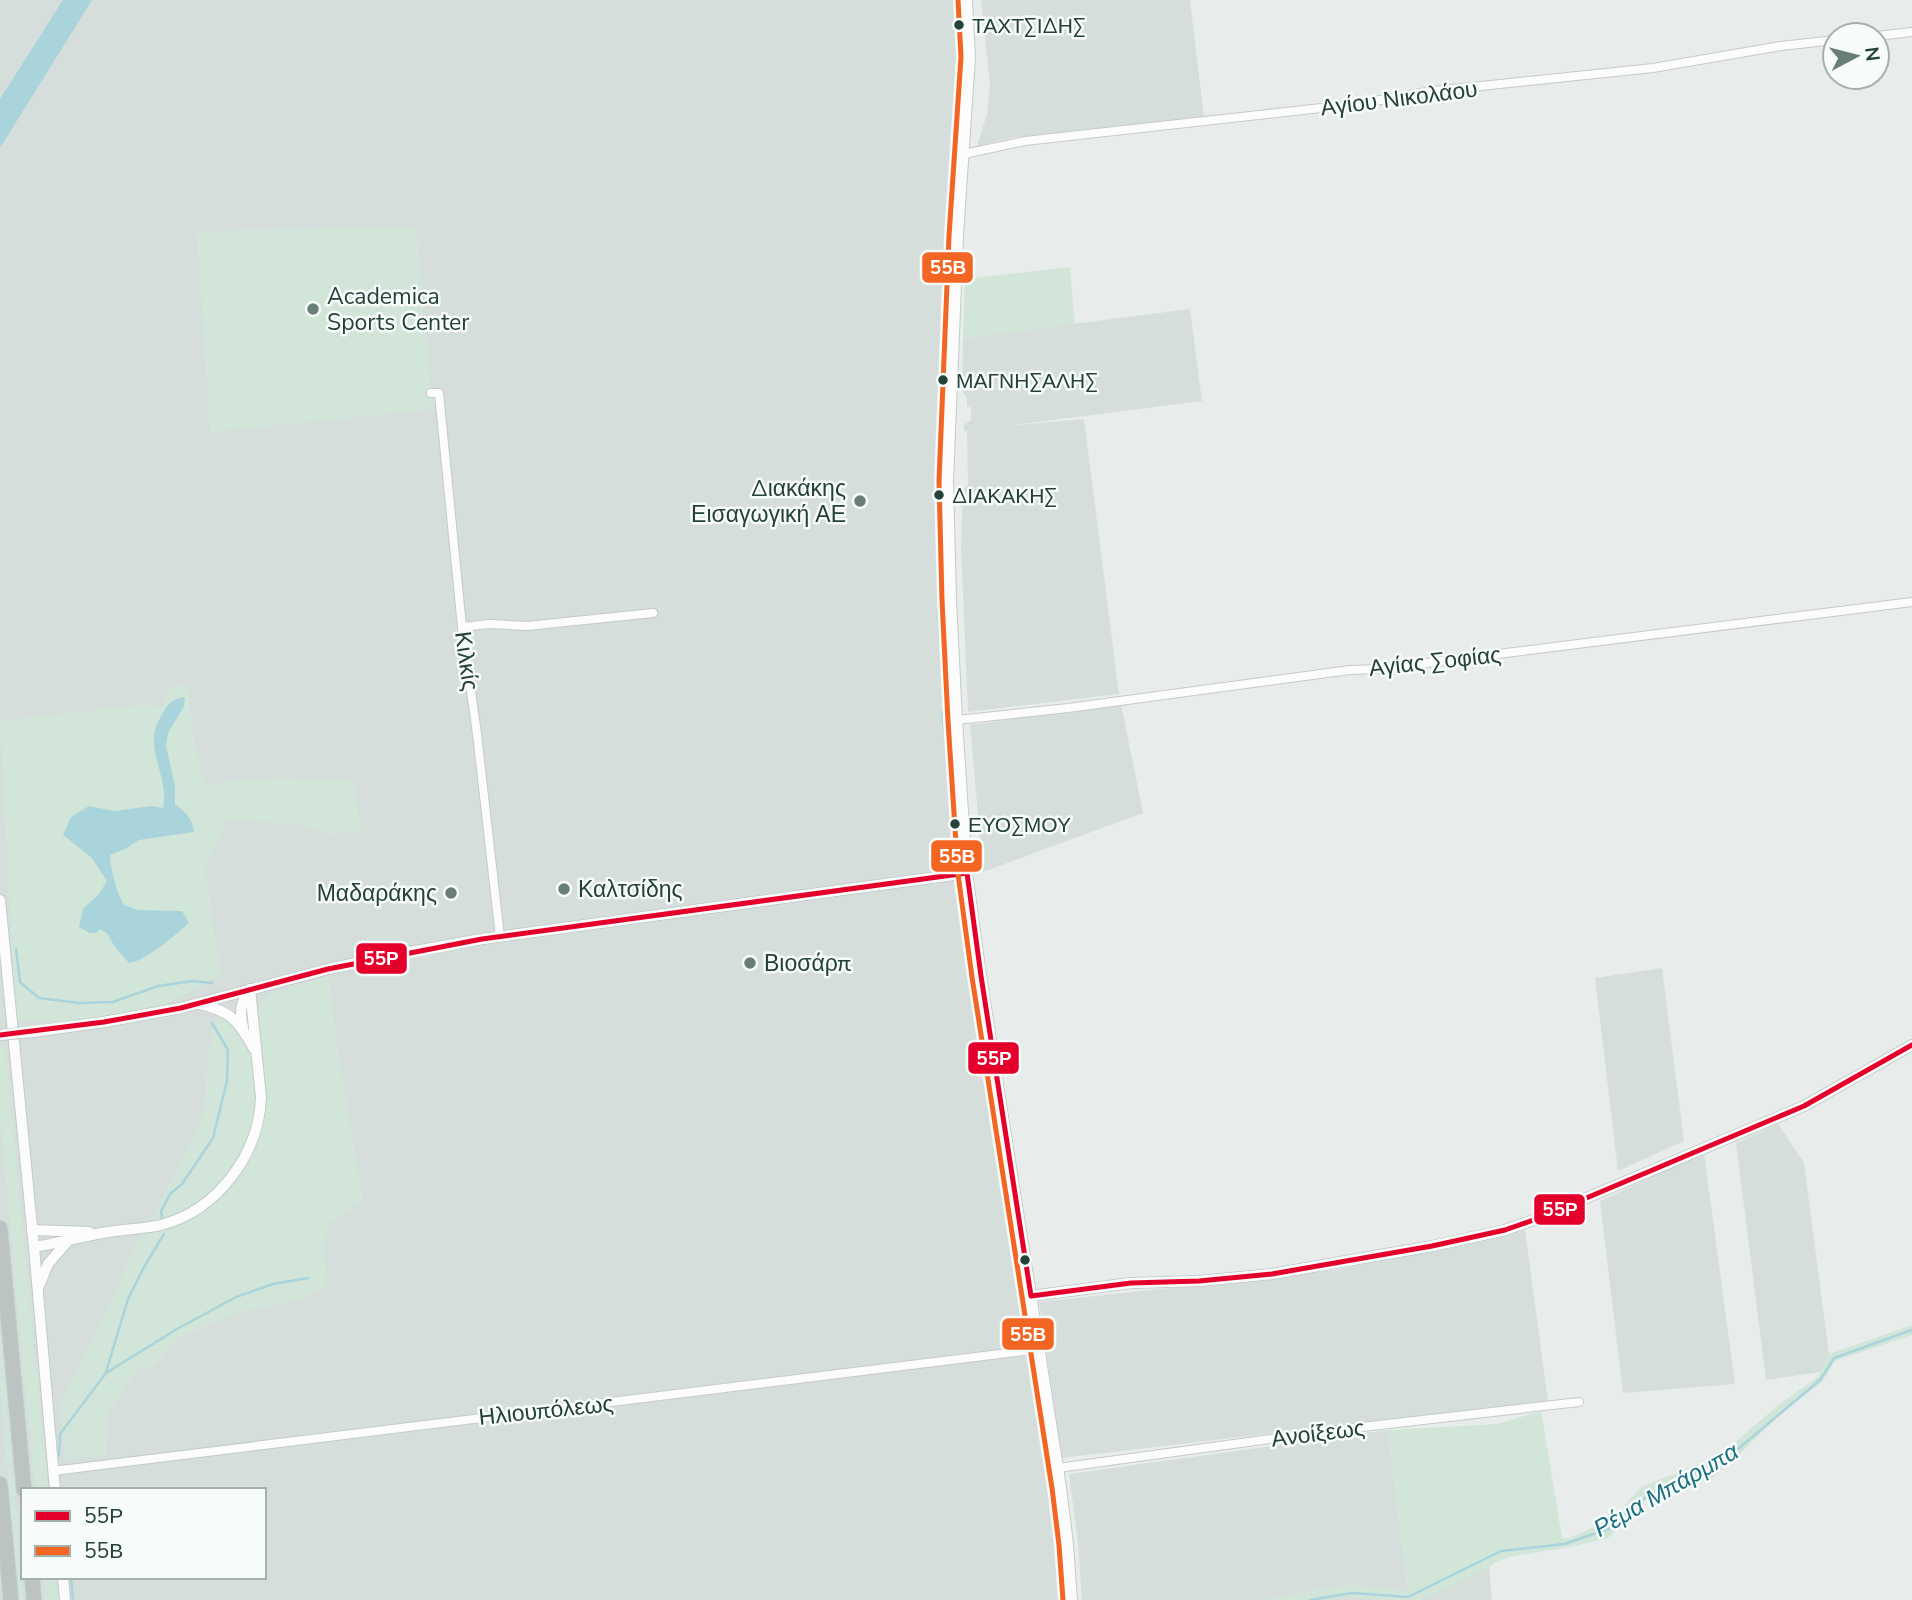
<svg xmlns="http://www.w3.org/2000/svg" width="1912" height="1600" font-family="'Nunito Sans',sans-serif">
	<rect width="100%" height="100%" fill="#e8edeb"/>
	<!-- built -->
	<g fill="#d6dedb" fill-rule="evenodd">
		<path d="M 0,0 L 959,0 L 961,38 L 960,88 L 942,458 L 942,566 L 964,865 L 977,995 L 1034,1358 L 1064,1571 L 1066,1600 L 0,1600 ZM 23,1490 L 264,1490 L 264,1577 L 23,1577 Z"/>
		<polygon points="981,0 1190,0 1204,117 1015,137 977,146 987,114 990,85"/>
		<polygon points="1190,309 1202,401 1006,426 1084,419 1119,694 968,712 961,548 963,490 968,484 967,431 964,431 964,425 971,420 971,408 967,406 967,398 962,391 963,338"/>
		<polygon points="1121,704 1143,813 983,872 970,725"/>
		<polygon points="1662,968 1684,1141 1618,1171 1595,978"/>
		<polygon points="1778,1124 1804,1163 1829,1354 1820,1372 1766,1380 1736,1143"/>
		<polygon points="1704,1153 1735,1384 1623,1393 1600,1201"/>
		<polygon points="1525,1230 1548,1401 1062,1458 1039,1302 1335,1270"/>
		<polygon points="1388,1430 1408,1590 1489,1566 1492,1600 1082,1600 1078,1544 1069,1474"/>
	</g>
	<!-- green -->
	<g fill="#d1e6d8">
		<polygon points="416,228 433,409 210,432 197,231"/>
		<polygon points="1070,267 1075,324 963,338 965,279"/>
		<path d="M 189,685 C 189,720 196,753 205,786 C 254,775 304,779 354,781 L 360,830 L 329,834 L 296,824 L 224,819 L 223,832 L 205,866 L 220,975 L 163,1006 L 73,1021 L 16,1020 L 0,721 L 132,706 L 149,705 L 161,708 L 172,687 Z"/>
		<polygon points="328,977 343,1086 363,1199 328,1225 324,1243 327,1285 301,1299 239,1312 179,1337 153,1366 138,1369 107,1414 106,1456 64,1459 60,1405 90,1346 141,1235 154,1217 160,1202 176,1173 205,1110 207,1061 217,1012 255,1012 269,993"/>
		<polygon points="5,1046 48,1490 35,1490 0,1115 0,1048"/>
		<polygon points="1912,1325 1912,1335 1835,1361 1822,1382 1779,1415 1743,1451 1711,1479 1652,1494 1608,1538 1569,1547 1508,1557 1421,1600 1374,1600 1348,1596 1332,1600 1262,1600 1347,1585 1408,1591 1388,1430 1497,1424 1541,1411 1562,1538 1570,1538 1614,1518 1641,1487 1719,1456 1782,1402 1818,1377 1829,1354"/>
		<polygon points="0,1331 24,1600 19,1600 0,1387"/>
		<polygon points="43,1577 57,1577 59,1600 45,1600"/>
	</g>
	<!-- water -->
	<g fill="#a9d4db">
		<polygon points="63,0 92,0 0,148 0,99"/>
		<polygon points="938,541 954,625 954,701 948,770 941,713 948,702 944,693 937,615"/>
		<path d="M 183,697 L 185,699 L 184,706 L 168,733 L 166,746 L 175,786 L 175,804 C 186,812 192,818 194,832 L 139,840 L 125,849 L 110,855 C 111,872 116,890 124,905 L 138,910 L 182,911 L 189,923 C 177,934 144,962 129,963 L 115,947 L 107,933 L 100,929 L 96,933 L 90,933 L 79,927 L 83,909 L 99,894 L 107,881 L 91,857 L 63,835 L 71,817 L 89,806 L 114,811 L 152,806 L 163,808 C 170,777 142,747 160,718 C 167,707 169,700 183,697 Z"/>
	</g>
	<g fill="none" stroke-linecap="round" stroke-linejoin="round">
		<!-- stream -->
		<g stroke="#a9d4db" stroke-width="2.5">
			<polyline points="16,949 20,982 39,998 79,1003 113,1002 158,986 193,981 212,983"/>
			<polyline points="162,1218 161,1211 170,1194 182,1184 213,1138 227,1081 228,1050 212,1023"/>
			<polyline points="106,1372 128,1299 144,1267 164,1234"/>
			<polyline points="59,1455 60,1434 106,1373 177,1329 236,1297 273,1284 308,1278"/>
			<polyline points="71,1577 73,1600"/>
			<polyline points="1310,1600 1352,1593 1408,1597 1501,1551 1564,1544 1608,1529 1643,1499 1731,1455 1820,1380 1834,1358 1912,1330"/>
		</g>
		<defs>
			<g id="street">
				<polyline points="1877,36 1912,32"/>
				<polyline points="964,154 1025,141 1357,104 1433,91 1653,68 1781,46 1835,40"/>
				<polyline points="431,393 439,393 462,627 477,734 500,937"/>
				<polyline points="462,627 489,624 527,626 653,613"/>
				<polyline points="957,720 1068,708 1350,670 1379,669 1912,602"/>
				<polyline points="1058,1468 1336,1430 1579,1402"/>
				<polyline points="53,1471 1040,1349"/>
			</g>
			<g id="secondary">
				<polyline points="967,0 970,57 958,236 948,481 951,600 957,720 967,873 981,976 1061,1487 1068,1544 1072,1600"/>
				<polyline points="0,900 34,1247 55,1490"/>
				<path d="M 199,1004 C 231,1011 239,1021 254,1049"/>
				<path d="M 243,1027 C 239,1011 241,1002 250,989"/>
				<polyline points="33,1032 104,1022 181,1008 328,969 415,951 482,939 967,873"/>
				<polyline points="32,1230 89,1232"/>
				<path d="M 34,1247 C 58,1243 83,1236 108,1232 C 125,1229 144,1229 161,1225 C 218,1210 259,1154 261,1097 L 250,989"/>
				<polyline points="39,1286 48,1264 67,1242"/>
				<polyline points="1031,1296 1131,1283 1199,1281 1272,1274 1432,1246 1505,1230 1539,1218 1804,1106 1912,1045"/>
				<polyline points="63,1577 65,1600"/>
			</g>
			<g id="highway">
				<polyline points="0,1228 24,1490"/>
				<polyline points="0,1484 11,1600"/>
				<polyline points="32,1577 34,1600"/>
			</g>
		</defs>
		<!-- street casing -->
		<use href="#street" stroke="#c5cac8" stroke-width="10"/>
		<!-- secondary casing -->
		<use href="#secondary" stroke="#c3cbc8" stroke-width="12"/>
		<!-- highway casing -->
		<use href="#highway" stroke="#c3ccc9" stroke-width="16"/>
		<!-- street -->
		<use href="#street" stroke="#fcfcfc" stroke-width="8"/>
		<!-- secondary -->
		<use href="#secondary" stroke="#fcfcfc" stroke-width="10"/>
		<!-- highway -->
		<use href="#highway" stroke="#bcc4c2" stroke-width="14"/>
		<defs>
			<polyline id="secondary-bridge" points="0,1035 33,1032"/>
		</defs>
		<!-- secondary-bridge casing -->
		<use href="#secondary-bridge" stroke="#c3cbc8" stroke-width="12" stroke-linecap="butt"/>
		<!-- secondary-bridge -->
		<use href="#secondary-bridge" stroke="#fcfcfc" stroke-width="10"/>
		<defs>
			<polyline id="bus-1" points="0,1035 104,1022 181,1008 328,969 482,939 967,873 981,976 1031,1296 1131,1283 1199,1281 1272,1274 1432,1246 1505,1230 1539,1218 1804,1106 1912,1045"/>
			<polyline id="bus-2" points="958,0 961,57 949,236 939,481 942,600 948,721 958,874 972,977 1052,1488 1059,1545 1063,1600"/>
		</defs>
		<!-- bus-1 casing -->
		<use href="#bus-1" stroke="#f7fbf9" stroke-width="10"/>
		<!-- bus-2 casing -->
		<use href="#bus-2" stroke="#f7fbf9" stroke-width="10"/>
		<!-- bus-1 -->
		<use href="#bus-1" stroke="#e4002b" stroke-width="5"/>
		<!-- bus-2 -->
		<use href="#bus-2" stroke="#f26522" stroke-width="5"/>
	</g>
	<!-- markers -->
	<g fill="#24423a" stroke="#f7fbf9" stroke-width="2.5">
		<circle cx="959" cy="25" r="6"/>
		<circle cx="943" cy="380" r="6"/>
		<circle cx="939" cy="495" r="6"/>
		<circle cx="955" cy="824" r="6"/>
		<circle cx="1025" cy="1260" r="6"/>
	</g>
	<g fill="#697e78" stroke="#f7fbf9" stroke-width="2.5">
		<circle cx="313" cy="309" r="7"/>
		<circle cx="860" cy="501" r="7"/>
		<circle cx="564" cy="889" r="7"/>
		<circle cx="451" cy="893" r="7"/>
		<circle cx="750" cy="963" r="7"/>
	</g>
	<g text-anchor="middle" stroke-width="5" stroke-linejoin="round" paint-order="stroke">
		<!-- bus labels -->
		<g font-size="21" fill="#24423a" stroke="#f7fbf9" text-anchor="start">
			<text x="972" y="33">ΤΑΧΤΣΙΔΗΣ</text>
			<text x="956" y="388">ΜΑΓΝΗΣΑΛΗΣ</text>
			<text x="952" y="503">ΔΙΑΚΑΚΗΣ</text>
			<text x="968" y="832">ΕΥΟΣΜΟΥ</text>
		</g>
		<!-- street labels -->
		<g font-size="23" fill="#24423a" stroke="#f7fbf9">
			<text transform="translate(1399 98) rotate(-7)" y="8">Αγίου Νικολάου</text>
			<text transform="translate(467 661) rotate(82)" y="8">Κιλκίς</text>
			<text transform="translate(1435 661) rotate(-6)" y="8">Αγίας Σοφίας</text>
			<text transform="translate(546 1410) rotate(-6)" y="8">Ηλιουπόλεως</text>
			<text transform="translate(1318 1433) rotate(-7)" y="8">Ανοίξεως</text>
		</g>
		<!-- poi labels -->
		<g font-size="23" fill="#24423a" stroke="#f7fbf9" text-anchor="start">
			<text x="327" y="304">Academica<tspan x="327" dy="26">Sports Center</tspan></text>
			<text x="846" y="496" text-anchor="end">Διακάκης<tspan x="846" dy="26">Εισαγωγική ΑΕ</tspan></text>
			<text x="578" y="897">Καλτσίδης</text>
			<text x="437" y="901" text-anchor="end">Μαδαράκης</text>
			<text x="764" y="971">Βιοσάρπ</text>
		</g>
		<!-- water labels -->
		<g font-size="24" font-style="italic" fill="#1c6f80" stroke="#f7fbf9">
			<text transform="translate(1666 1490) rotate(-30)" y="8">Ρέμα Μπάρμπα</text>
		</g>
	</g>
	<g stroke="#f7fbf9" stroke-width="2.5">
		<rect x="921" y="251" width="53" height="33" rx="7" fill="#f26522"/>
		<rect x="930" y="839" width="53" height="34" rx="7" fill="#f26522"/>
		<rect x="355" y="942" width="53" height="33" rx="7" fill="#e4002b"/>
		<rect x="967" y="1041" width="53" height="34" rx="7" fill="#e4002b"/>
		<rect x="1533" y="1193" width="53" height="33" rx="7" fill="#e4002b"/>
		<rect x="1001" y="1317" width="54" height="34" rx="7" fill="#f26522"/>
	</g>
	<g font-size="19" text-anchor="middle" font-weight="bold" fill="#fff">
		<text x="948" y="274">55Β</text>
		<text x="957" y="863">55Β</text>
		<text x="381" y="965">55Ρ</text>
		<text x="994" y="1065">55Ρ</text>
		<text x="1560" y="1216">55Ρ</text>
		<text x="1028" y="1341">55Β</text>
	</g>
	<!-- legend -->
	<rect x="21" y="1488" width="245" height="91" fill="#f7fbf9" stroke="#a3b1ad" stroke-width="2"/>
	<rect x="35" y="1511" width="35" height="10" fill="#e4002b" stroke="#a3b1ad" stroke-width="2"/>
	<text x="84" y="1523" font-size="21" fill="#24423a">55Ρ</text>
	<rect x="35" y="1546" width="35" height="10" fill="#f26522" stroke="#a3b1ad" stroke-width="2"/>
	<text x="84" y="1558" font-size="21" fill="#24423a">55Β</text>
	<!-- north arrow -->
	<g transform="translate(1856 56) rotate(83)"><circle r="33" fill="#f7fbf9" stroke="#a3b1ad" stroke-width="2"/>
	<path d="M0-5L12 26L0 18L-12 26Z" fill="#697e78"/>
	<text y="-10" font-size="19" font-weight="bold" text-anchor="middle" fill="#24423a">N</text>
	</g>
</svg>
